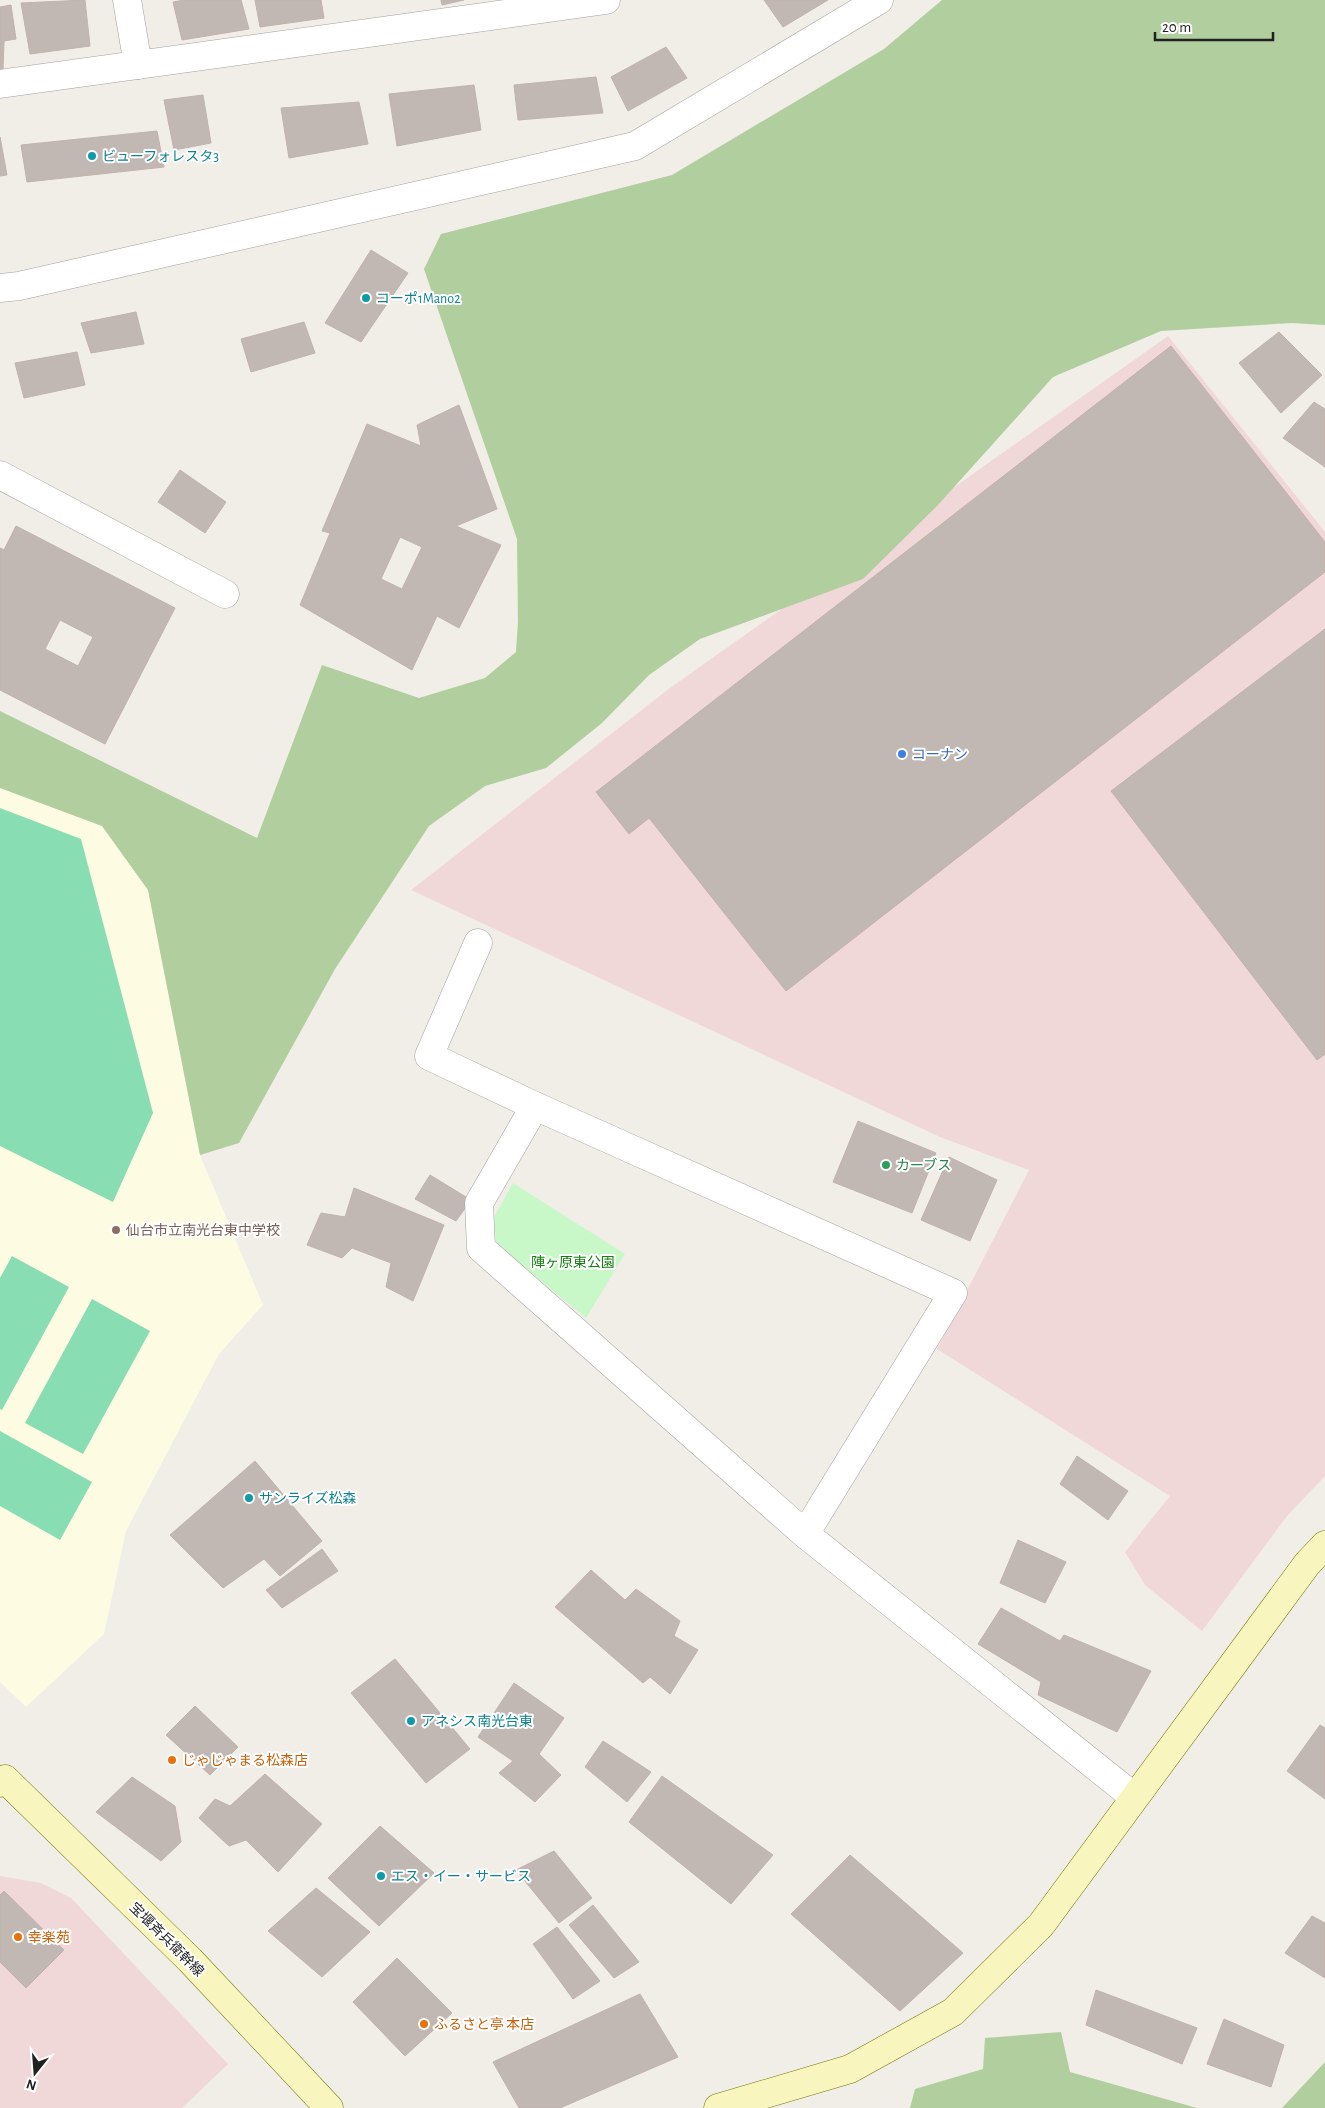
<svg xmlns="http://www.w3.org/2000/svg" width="1325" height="2108" font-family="'Alegreya Sans','Noto Sans JP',sans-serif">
	<rect width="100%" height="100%" fill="#f1ede7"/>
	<!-- commercial -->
	<g fill="#f0d8d9">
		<polygon points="1168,336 1325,532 1325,1476 1287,1516 1202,1631 1145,1585 1125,1552 1170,1496 937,1349 1029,1170 940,1137 411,890 670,688"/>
		<polygon points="0,1876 41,1883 71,1898 228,2064 182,2108 0,2108"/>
	</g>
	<!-- education -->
	<polygon fill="#fefbe3" points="0,788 102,826 148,890 200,1155 263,1305 219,1354 126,1531 104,1634 26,1707 0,1682"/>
	<!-- forest -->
	<g fill="#b1ce9e">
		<polygon points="942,0 1325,0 1325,325 1292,323 1161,331 1053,377 937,506 863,579 700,639 649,675 602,723 546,768 485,786 429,826 335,969 239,1143 200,1155 148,890 102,826 0,788 0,711 257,838 322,665 419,698 485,678 516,652 518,621 517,539 424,269 441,234 672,175 884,49"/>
		<polygon points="1061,2032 1070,2072 1197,2108 910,2108 915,2089 983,2069 985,2038"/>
		<polygon points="1325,2062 1325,2108 1282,2108"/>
	</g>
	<!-- park -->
	<polygon fill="#c8f8c7" points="513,1183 625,1254 586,1318 496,1244 494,1217"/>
	<!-- pitch -->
	<g fill="#88ddb3">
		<polygon points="0,808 81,839 153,1113 113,1202 0,1146"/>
		<polygon points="12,1256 69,1287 2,1410 0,1409 0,1278"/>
		<polygon points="92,1299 150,1331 83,1454 25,1423"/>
		<polygon points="0,1431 92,1482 60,1540 0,1506"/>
	</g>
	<!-- building -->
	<g fill="#c1b8b4" stroke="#c2b2aa" fill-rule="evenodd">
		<polygon points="85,0 90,46 30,54 21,3"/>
		<polygon points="184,0 241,0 249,29 182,40 173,2"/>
		<polygon points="255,0 321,0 324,18 260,27"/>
		<polygon points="441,0 464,0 442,5"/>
		<polygon points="764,0 828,0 783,27"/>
		<polygon points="11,5 16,39 4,41 3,70 0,70 0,7"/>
		<polygon points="666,47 687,78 628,111 611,77"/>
		<polygon points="596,77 603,113 518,120 514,85"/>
		<polygon points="474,85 481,130 397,146 389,94"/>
		<polygon points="203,95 211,143 174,150 164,100"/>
		<polygon points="359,102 368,144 289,158 281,108"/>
		<polygon points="157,131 164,167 27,182 21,145"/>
		<polygon points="0,137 7,175 0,176"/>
		<polygon points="371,250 408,273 361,342 325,323"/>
		<polygon points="136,312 144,344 91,353 81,323"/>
		<polygon points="304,322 315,353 251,372 241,339"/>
		<polygon points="1279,332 1322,375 1281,413 1239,363"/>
		<polygon points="1171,346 1325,542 1325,572 786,991 649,818 629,834 596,792"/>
		<polygon points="77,352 85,385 24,398 15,363"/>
		<polygon points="1314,402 1325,409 1325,467 1283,438"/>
		<path d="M 459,405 L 497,509 L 456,526 L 501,545 L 459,628 L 437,616 L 412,670 L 300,605 L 330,533 L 322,531 L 367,424 L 421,446 L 417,425 ZM 400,537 L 422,547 L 402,589 L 381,579 Z"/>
		<polygon points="180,470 226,502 205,533 158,502"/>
		<path d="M 16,526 L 175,608 L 105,744 L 0,690 L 0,548 L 4,550 ZM 60,620 L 93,637 L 78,666 L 45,649 Z"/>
		<polygon points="1325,629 1325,1054 1317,1060 1111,791"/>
		<polygon points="858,1121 936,1153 912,1213 833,1182"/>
		<polygon points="949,1157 997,1180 970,1241 921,1220"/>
		<polygon points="430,1175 471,1200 456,1221 415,1199"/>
		<polygon points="354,1188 444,1225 413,1301 386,1287 391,1263 352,1248 342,1258 307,1245 321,1213 345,1217"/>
		<polygon points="1077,1456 1128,1491 1108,1520 1060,1484"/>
		<polygon points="255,1461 322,1541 280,1576 264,1559 223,1588 170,1535"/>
		<polygon points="1018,1540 1066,1562 1045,1603 1000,1583"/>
		<polygon points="322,1549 338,1571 282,1608 266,1590"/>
		<polygon points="591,1570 625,1600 636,1589 680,1621 674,1636 698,1650 670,1694 650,1677 643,1683 555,1607"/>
		<polygon points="1001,1608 1060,1641 1064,1635 1151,1671 1117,1732 1038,1695 1041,1682 978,1644"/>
		<polygon points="395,1659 470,1749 426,1783 351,1693"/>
		<polygon points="514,1683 564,1718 539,1754 561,1775 535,1802 499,1773 513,1761 478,1737"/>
		<polygon points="195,1706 238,1747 210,1775 166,1735"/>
		<polygon points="1320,1725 1325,1728 1325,1799 1287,1771"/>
		<polygon points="603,1741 651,1772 627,1802 585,1767"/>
		<polygon points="265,1774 322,1824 278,1872 246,1840 229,1846 199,1818 215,1799 230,1806"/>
		<polygon points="662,1776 773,1855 731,1904 629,1822"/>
		<polygon points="132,1777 175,1806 181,1842 161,1861 96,1812"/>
		<polygon points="380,1826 434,1873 379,1926 328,1878"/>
		<polygon points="554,1851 592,1898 559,1923 516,1870"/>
		<polygon points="850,1855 963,1953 900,2011 791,1914"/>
		<polygon points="316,1888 370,1932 322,1977 268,1931"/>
		<polygon points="4,1891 64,1950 26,1988 0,1962 0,1895"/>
		<polygon points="593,1905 639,1962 614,1978 569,1925"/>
		<polygon points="1312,1916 1325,1923 1325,1978 1285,1953"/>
		<polygon points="557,1927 600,1981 573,1999 533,1944"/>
		<polygon points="397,1958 452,2013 405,2056 353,2002"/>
		<polygon points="1096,1990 1197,2028 1182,2064 1086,2025"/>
		<polygon points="640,1994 678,2057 560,2108 519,2108 493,2062"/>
		<polygon points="1224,2019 1284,2045 1271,2087 1207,2064"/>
	</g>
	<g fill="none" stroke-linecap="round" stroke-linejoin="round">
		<defs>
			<g id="street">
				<polyline points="127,0 138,65"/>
				<polyline points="0,84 606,0"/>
				<polyline points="0,288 19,286 635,146 879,0"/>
				<polyline points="0,475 225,594"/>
				<polyline points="478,943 429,1056 535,1106 953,1293 805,1534"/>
				<polyline points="535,1106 479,1203 481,1248 805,1534 1134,1797"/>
			</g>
			<g id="secondary">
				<polyline points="0,1783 5,1779 190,1960 329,2108"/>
				<polyline points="718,2108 850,2069 953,2012 1041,1925 1307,1564 1325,1545"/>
			</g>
		</defs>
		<!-- street casing -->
		<use href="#street" stroke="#a2a2a2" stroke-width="29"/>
		<!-- secondary casing -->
		<use href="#secondary" stroke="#777708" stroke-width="29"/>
		<!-- street -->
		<use href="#street" stroke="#fff" stroke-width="28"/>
		<!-- secondary -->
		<use href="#secondary" stroke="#f8f5be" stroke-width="28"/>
	</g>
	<!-- markers -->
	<g fill="#0f9aa8" stroke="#fff" stroke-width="2">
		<circle cx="92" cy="156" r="5"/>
		<circle cx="366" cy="298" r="5"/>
		<circle cx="249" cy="1498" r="5"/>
		<circle cx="411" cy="1721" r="5"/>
		<circle cx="381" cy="1876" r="5"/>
	</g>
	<circle fill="#3f7fe0" stroke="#fff" stroke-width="2" cx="902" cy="754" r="5"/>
	<circle fill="#2e9e5b" stroke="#fff" stroke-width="2" cx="886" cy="1165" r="5"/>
	<circle fill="#8d6e63" stroke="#fff" stroke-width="2" cx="116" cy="1230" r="5"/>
	<g fill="#e8710a" stroke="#fff" stroke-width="2">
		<circle cx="172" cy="1760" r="5"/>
		<circle cx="18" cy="1937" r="5"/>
		<circle cx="424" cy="2024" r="5"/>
	</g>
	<g text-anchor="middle" stroke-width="4" stroke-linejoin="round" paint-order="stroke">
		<!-- culture labels -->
		<g font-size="14" fill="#0d838f" stroke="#fff" text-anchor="start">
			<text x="102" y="161">ビューフォレスタ3</text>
			<text x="376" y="303">コーポ1Mano2</text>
			<text x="259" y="1503">サンライズ松森</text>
			<text x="421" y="1726">アネシス南光台東</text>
			<text x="391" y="1881">エス・イー・サービス</text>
		</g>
		<!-- shop labels -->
		<g font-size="14" fill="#366cbe" stroke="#fff" text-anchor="start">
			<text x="912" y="759">コーナン</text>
		</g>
		<!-- leisure labels -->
		<g font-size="14" fill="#27864d" stroke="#fff" text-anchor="start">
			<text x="896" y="1170">カーブス</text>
		</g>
		<!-- education labels -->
		<g font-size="14" fill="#785e54" stroke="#fff" text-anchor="start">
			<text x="126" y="1235">仙台市立南光台東中学校</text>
		</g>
		<!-- park labels -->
		<g font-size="14" fill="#127e0f" stroke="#fff">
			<text x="573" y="1267">陣ヶ原東公園</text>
		</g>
		<!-- food labels -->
		<g font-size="14" fill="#c56008" stroke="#fff" text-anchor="start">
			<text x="182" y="1765">じゃじゃまる松森店</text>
			<text x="28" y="1942">幸楽苑</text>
			<text x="434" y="2029">ふるさと亭 本店</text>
		</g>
		<!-- street labels -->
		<g font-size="14" fill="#212121" stroke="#fff">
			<text transform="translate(167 1939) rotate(45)" y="5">宝堰斉兵衛幹線</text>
		</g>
	</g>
	<!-- north arrow -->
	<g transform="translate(35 2073) rotate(197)" stroke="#ffffff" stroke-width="4" paint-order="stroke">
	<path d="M0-4L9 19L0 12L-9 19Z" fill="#212121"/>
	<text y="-8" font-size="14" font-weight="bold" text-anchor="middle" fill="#212121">N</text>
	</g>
	<!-- scale -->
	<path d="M1155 32v8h118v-8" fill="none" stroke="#212121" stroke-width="2.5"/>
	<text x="1162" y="32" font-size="15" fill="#212121" stroke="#ffffff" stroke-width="4" paint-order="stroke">20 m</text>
</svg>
